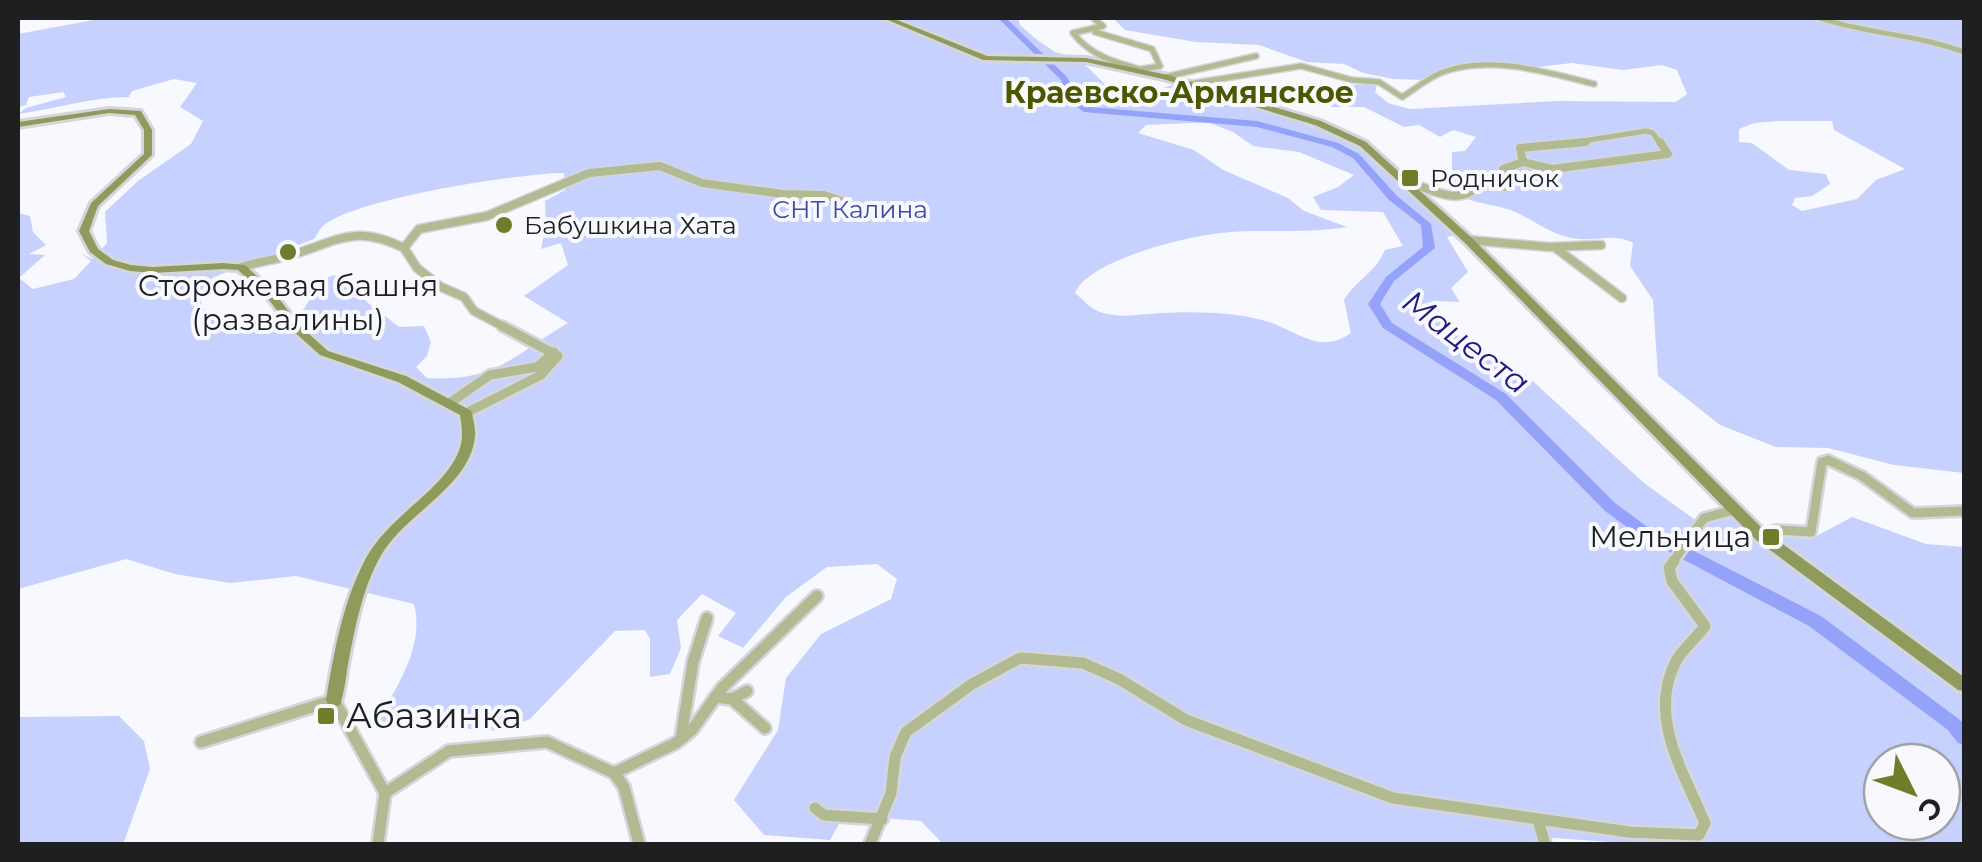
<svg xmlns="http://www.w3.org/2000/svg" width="1982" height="862" font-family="Montserrat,sans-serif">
	<rect width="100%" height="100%" fill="#f8f9fe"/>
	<!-- green -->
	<g fill="#c7d1fd" fill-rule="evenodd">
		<path d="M 104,18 L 1018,18 L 1020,25 L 1036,39 L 1055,52 L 1079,59 L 1109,88 L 1142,94 L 1180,83 L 1347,139 L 1379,163 L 1456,235 L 1447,237 L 1468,272 L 1451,288 L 1460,302 L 1436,301 L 1446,335 L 1467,336 L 1473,348 L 1487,358 L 1525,374 L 1644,483 L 1698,522 L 1727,512 L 1753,536 L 1811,539 L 1852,517 L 1926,544 L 1964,547 L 1964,844 L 1640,844 L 1539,837 L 1535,844 L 943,844 L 921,821 L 844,815 L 830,840 L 764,835 L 734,800 L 778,730 L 786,678 L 821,634 L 891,599 L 897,579 L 877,564 L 827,567 L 786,597 L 743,648 L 718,636 L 736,613 L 702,594 L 677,620 L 681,648 L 670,674 L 650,677 L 650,639 L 645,630 L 615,631 L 530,719 L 502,731 L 376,723 C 397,687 425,646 414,604 L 296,576 L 230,583 L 175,574 L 126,559 L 18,589 L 18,213 L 30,216 L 33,232 L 46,245 L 29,254 L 45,255 L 19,278 L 33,289 L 74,279 L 91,261 L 81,254 L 93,259 L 107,243 L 105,212 L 138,181 L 191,144 L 203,121 L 180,107 L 197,83 L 174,79 L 132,91 L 129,97 C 91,97 55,109 18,114 L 26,108 L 66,97 L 63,92 L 29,97 L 26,105 L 18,107 L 18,34 ZM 1189,123 L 1210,123 L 1233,132 L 1253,146 L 1299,152 L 1354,175 L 1338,187 L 1313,197 L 1321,210 L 1383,212 L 1403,246 L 1385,250 C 1375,273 1356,280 1344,300 L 1351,333 C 1321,354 1301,334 1272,323 C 1241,312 1195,311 1162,313 C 1140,314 1121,319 1100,312 C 1090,309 1083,299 1075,293 C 1088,262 1174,240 1207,235 C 1253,227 1301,235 1347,227 L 1304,211 L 1288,198 L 1223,170 L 1194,150 L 1138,133 L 1146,125 ZM 564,173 L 565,190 L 545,201 L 546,226 L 541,249 L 561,243 L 568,265 L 524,296 L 568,323 C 513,355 497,382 427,378 L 416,367 L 427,356 L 431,342 L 424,326 L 399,327 L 358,295 L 348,273 C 312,278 321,283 304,309 L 294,313 C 271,315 213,332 202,304 C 197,291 205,285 214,277 L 314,239 C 317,235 319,230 322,227 C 350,199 521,173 564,173 ZM 1882,762 L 1942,762 L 1942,822 L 1882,822 Z"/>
		<path d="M 1113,18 L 1964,18 L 1964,473 L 1894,465 L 1828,448 L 1776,447 L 1720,425 L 1658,376 L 1653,300 L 1630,266 L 1633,243 C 1613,233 1600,241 1579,239 C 1553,237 1535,220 1513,211 C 1491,203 1472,204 1452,192 L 1452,152 L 1465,151 L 1476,137 L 1453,130 L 1440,137 L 1419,125 L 1404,127 L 1364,107 L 1332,107 L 1318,97 L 1331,88 L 1372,83 L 1377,85 L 1375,92 L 1388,103 L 1410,109 L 1558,101 L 1676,102 L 1687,94 L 1677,70 L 1662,65 L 1623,70 L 1572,63 L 1537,67 L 1503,64 L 1457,67 L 1427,80 L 1393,79 L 1363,73 L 1344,64 L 1307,62 L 1259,45 L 1196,42 L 1125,30 ZM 1779,121 L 1832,121 L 1834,130 L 1905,169 L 1876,180 L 1857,199 L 1802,211 L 1792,205 L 1795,198 L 1812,196 L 1830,184 L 1826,174 L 1789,170 L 1752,143 L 1739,142 L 1739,129 L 1754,123 Z"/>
		<polygon points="119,716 144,741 150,769 124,842 18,844 18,717"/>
	</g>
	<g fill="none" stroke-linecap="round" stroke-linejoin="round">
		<!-- river -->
		<polygon fill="#94a2f9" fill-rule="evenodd" points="998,18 1006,18 1067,77 1079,100 1089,107 1257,121 1338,143 1359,154 1397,196 1431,224 1435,248 1394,281 1380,304 1392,323 1506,394 1615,503 1649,528 1821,616 1960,720 1964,724 1964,745 1958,743 1948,730 1809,626 1639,536 1605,511 1496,400 1383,328 1368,304 1386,277 1423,247 1421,225 1389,200 1353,158 1332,147 1257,127 1084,112 1072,103 1061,80"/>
		<defs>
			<g id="street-far3">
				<path d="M 1093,18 L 1103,26 L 1073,33 C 1090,55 1113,62 1139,69"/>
				<path d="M 1820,18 C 1867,34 1915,34 1964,52"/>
				<polyline points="1095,32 1152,49 1160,66 1136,70"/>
				<polyline points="1165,77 1256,56"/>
				<path d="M 1188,84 L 1301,66 L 1352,80 L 1379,82 L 1402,97 C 1415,89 1429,77 1443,72 C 1491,55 1547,72 1594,84"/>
				<polyline points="1557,145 1646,131 1653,133 1661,145"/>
			</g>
			<g id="street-far2">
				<polyline points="1523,162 1552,169 1668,154 1660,142"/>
				<polyline points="1523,162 1520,148 1586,142"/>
				<path d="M 1409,182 C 1432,190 1462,208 1480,183 L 1504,187 L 1503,169 L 1523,162"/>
				<polyline points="1468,240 1549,247 1601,245"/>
				<polyline points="404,248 419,229 487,216 589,173 660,166 702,183 783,194 824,195 850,204 855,216"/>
				<polyline points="404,248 417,268 441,287 464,297 474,311 506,328"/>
				<polyline points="1557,249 1622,298"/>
				<path d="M 241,267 C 257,262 273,260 288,256 C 337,242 353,223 404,248"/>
			</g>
			<g id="street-far1">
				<polyline points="451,402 490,375 537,367 554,352"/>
				<polyline points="466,413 541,375 558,356 502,326"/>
				<polyline points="1760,535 1776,530 1811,532 1822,462 1828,460 1862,476 1913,513 1964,511"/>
				<polyline points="1672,563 1704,518 1734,510"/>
			</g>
			<g id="street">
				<polyline points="715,697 732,699 765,728"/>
				<polyline points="732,699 747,691"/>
				<polyline points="681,738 693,662 707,618"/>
				<polyline points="201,742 334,700 385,793 378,844"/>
				<polyline points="614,773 676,743 692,730 722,688 817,596"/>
				<polyline points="385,793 449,751 547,742 614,773 624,787 639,844"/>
				<polyline points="815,808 824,815 882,819"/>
				<polyline points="1538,820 1545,844"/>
				<path d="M 870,844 L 891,793 L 895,757 L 906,732 L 972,684 L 1020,658 L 1083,663 L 1119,679 L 1186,720 L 1393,798 L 1629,832 L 1699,835 L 1705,823 C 1684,773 1648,718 1675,663 C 1682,649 1696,639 1705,626 L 1672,581 L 1669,568 L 1674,561"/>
			</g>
			<g id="secondary">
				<polygon points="883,18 892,18 987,56 1086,58 1168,75 1321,121 1366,142 1472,238 1765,531 1964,677 1964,691 1958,690 1755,539 1464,242 1360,146 1315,125 1163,79 1086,62 983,60"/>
				<path d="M 109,109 L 141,111 L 152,130 L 152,155 L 98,206 L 89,231 L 98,249 L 113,260 L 131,265 L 153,267 L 223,263 L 245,265 L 274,292 L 300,326 L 328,351 L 406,376 L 470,410 L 472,413 C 473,420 476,429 475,436 C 471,484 410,512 385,549 C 364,581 356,623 349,659 C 346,674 345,691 340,705 L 334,707 L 328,705 L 326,700 C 334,652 343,601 366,558 C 389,516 442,491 458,453 C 464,440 462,428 460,415 L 398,382 L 320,355 L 292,330 L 266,296 L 238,270 L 223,269 L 153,273 L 130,271 L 106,264 L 90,252 L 79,231 L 91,203 L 144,154 L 144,130 L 135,115 L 109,113 L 18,127 L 18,122 Z"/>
			</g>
		</defs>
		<!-- street-far3 casing -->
		<use href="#street-far3" stroke="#d5d6db" stroke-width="8"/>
		<!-- street-far2 casing -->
		<use href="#street-far2" stroke="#d5d6db" stroke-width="11"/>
		<!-- street-far1 casing -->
		<use href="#street-far1" stroke="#d5d6db" stroke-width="14"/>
		<!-- street casing -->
		<use href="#street" stroke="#d5d6db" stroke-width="16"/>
		<!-- secondary casing -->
		<use href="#secondary" stroke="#d5d6db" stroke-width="6"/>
		<!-- street-far3 -->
		<use href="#street-far3" stroke="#b2ba91" stroke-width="5"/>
		<!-- street-far2 -->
		<use href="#street-far2" stroke="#b2ba91" stroke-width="8"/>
		<!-- street-far1 -->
		<use href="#street-far1" stroke="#b2ba91" stroke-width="9"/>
		<!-- street -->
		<use href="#street" stroke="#b2ba91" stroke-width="11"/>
		<!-- secondary -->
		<use href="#secondary" fill="#8f9b5d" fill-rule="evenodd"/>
	</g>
	<!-- markers -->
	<g fill="#6f7c29" stroke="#f8f9fe" stroke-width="4">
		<rect x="1400" y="168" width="20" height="20" rx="5"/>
		<circle cx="504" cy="225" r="10"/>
		<circle cx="288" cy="252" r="10"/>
		<rect x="1761" y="527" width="20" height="20" rx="5"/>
		<rect x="316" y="706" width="20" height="20" rx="5"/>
	</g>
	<g text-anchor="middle" stroke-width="8" stroke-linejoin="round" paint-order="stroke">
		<!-- far-poi labels -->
		<g font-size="25" fill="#1e1f21" stroke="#f8f9fe" text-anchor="start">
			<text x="1430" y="187">Родничок</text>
			<text x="524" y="234">Бабушкина Хата</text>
		</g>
		<!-- far-park labels -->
		<g font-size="25" fill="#4046a9" stroke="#f8f9fe">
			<text x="850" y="218">СНТ Калина</text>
		</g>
		<!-- far-quarter labels -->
		<g font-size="30" font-weight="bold" fill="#4c5700" stroke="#f8f9fe">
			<text x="1179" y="103">Краевско-Армянское</text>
		</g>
		<!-- poi labels -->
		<g font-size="30" fill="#1e1f21" stroke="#f8f9fe">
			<text x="288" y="296">Сторожевая башня<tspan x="288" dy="34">(развалины)</tspan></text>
			<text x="1751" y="547" text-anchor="end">Мельница</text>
		</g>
		<!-- water labels -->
		<g font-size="32" font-style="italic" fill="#221a7c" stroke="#f8f9fe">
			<text transform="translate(1466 342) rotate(37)" y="11">Мацеста</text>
		</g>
		<!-- near-poi labels -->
		<g font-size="35" fill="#1e1f21" stroke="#f8f9fe" text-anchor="start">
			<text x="346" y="728">Абазинка</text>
		</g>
	</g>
	<!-- border -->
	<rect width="1982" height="862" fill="none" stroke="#1e1f21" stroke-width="40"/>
	<!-- north arrow -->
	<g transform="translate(1912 792) rotate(132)"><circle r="48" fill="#f8f9fe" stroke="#a1a2a6" stroke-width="2.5"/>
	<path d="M0-8L18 38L0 25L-18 38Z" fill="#6f7c29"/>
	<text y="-15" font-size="28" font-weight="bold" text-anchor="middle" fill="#1e1f21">С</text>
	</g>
</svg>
